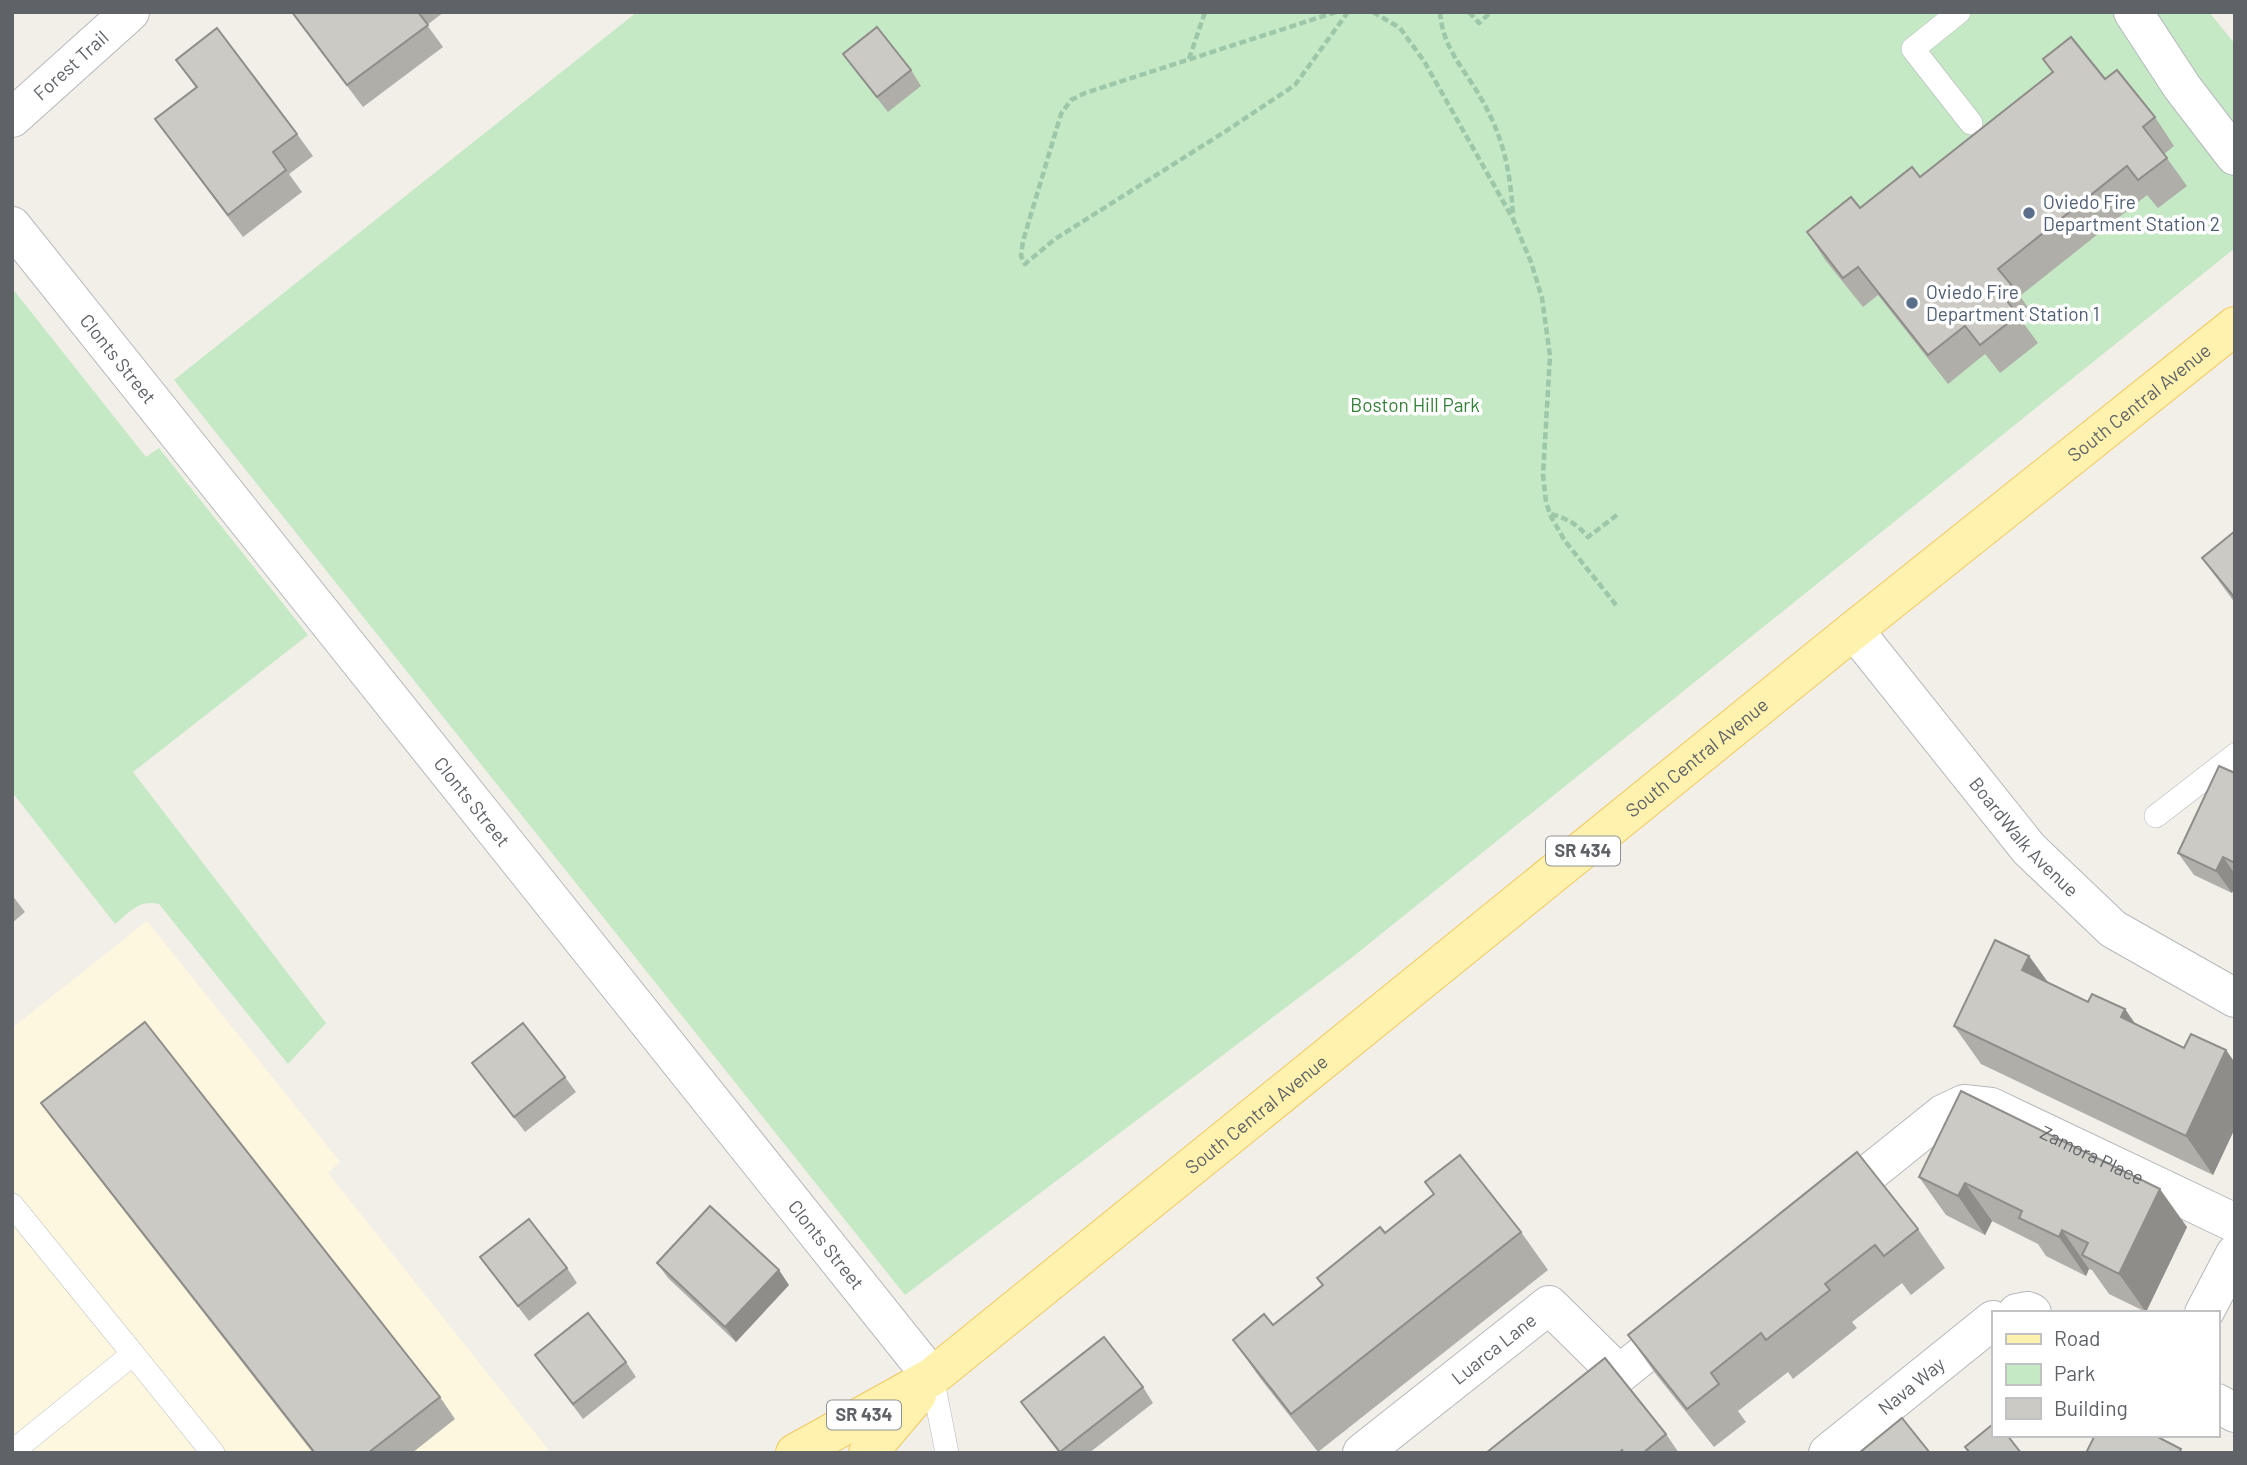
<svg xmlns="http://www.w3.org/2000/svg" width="2247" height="1465" font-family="Barlow,sans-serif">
	<rect width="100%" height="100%" fill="#f1efe8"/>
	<!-- commercial -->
	<polygon fill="#fef7e0" points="147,921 340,1162 328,1173 551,1453 12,1453 12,1028"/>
	<!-- green -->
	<g fill="#c5e8c5">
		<polygon points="637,12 2209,12 2235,44 2235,248 1350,959 905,1295 174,380"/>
		<path d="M 12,288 L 146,457 L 159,448 L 308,635 L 133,772 L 326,1023 L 288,1064 L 159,904 C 139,899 130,912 115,924 L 12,792 Z"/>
	</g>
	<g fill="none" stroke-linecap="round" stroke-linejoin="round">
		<defs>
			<g id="service">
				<polyline points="1959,12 1913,49 1971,123"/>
				<polyline points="2156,816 2235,755"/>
				<polyline points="12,1205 133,1354"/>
				<polyline points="932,1377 947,1453"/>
				<polyline points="12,1452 133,1354 213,1453"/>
			</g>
			<g id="minor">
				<polyline points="2133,12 2182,87 2235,156"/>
				<path id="s1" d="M 12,118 L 130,12"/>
				<path id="s2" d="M 12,226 L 932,1377"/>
				<path id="s3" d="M 1854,630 L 2029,849 L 2113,929 L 2235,998"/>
				<path id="s4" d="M 1831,1204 L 1943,1114 L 1964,1104 L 1991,1107 L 2235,1223"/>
				<polyline points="2017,1313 2028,1311 2032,1313"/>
				<polyline points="2204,1313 2235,1254"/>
				<polyline points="2217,1403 2235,1413"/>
				<path id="s5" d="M 1362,1453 L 1549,1305 L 1619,1374"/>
				<polyline points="1521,1453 1683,1323"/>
				<path id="s6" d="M 1828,1453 L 1993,1320"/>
			</g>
			<g id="primary">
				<path id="s7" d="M 795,1453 L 932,1377 L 1854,630 L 2235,326"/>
				<polyline points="868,1453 917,1395"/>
			</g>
		</defs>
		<!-- service casing -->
		<use href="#service" stroke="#b5b8bc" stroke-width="24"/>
		<!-- minor casing -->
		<use href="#minor" stroke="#b5b8bc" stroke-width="40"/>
		<!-- primary casing -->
		<use href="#primary" stroke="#f2c960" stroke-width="40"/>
		<!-- path -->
		<g stroke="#9cc7a9" stroke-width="4.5" stroke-dasharray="7 3.5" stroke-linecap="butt">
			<polyline points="1336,12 1085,93 1071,100 1061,114 1023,241 1021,256 1025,264 1055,239 1226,131 1295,85 1348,12"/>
			<path d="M 1373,12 L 1400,28 L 1424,61 L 1513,219 L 1531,262 L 1542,298 L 1550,356 L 1543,475 L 1546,502 L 1550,514 C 1567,518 1577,524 1588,537 L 1617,515"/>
			<path d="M 1440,12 C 1443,50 1465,69 1482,100 C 1504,139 1510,170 1513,215"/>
			<polyline points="1469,12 1479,23 1491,12"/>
			<polyline points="1189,59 1205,12"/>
			<polyline points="1550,515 1565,541 1616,605"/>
		</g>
		<!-- service -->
		<use href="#service" stroke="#fff" stroke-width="23"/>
		<!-- minor -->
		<use href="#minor" stroke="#fff" stroke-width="38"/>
		<!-- primary -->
		<use href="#primary" stroke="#fff2af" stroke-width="38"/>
	</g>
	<!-- wall -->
	<g fill="#afaea9">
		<polygon points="291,12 444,12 427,25 443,47 363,107"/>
		<polygon points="843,54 911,70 921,86 888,112 854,69"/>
		<polygon points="2043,59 2105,79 2155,117 2174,146 2164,154 2187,186 2158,208 2147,195 2020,296 2034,316 2024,324 2038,343 2000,373 1985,354 1948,384 1878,295 1863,307 1826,261 1807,232 1860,208 1920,177 2052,72"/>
		<polygon points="176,60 297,134 313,156 289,174 302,192 243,237 171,141 155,119 196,88"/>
		<polygon points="2235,531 2235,603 2202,558"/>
		<polygon points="2235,773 2235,886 2232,893 2194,875 2178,853"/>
		<polygon points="12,895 25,912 12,923"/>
		<polygon points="2029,956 2048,982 2088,1002 2125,1009 2135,1024 2184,1048 2226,1050 2235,1063 2235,1128 2213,1175 1981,1064 1954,1026"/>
		<polygon points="472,1063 565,1077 576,1092 525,1132"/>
		<polygon points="1961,1091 2187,1227 2146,1312 2109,1294 2092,1270 2089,1269 2086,1276 2046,1256 2038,1244 1992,1221 1985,1235 1946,1215 1919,1177"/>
		<polygon points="41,1103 440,1397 455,1419 412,1453 313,1453 57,1125"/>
		<polygon points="1425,1182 1521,1232 1548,1270 1318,1452 1260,1378 1233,1340 1273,1325 1322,1286 1385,1233 1434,1194"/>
		<polygon points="1918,1229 1945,1268 1911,1295 1902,1283 1852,1322 1857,1328 1793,1379 1788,1372 1738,1411 1746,1422 1714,1447 1655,1373 1628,1335"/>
		<polygon points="480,1257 567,1268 577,1283 529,1321"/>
		<polygon points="657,1263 789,1285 736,1342 668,1278"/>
		<polygon points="535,1355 626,1362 636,1377 583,1419"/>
		<polygon points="1143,1387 1153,1403 1089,1453 1059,1453 1021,1402"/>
		<polygon points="1666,1434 1679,1453 1486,1453"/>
	</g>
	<!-- shaded-wall -->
	<g fill="#8f8d8a">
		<polygon points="2223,857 2235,874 2235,886 2232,893 2216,871"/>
		<polygon points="2029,956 2056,994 2022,970"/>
		<polygon points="2125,1009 2152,1048 2121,1017"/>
		<polygon points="2226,1050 2235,1063 2235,1128 2213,1175 2186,1136"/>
		<polygon points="1965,1183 1992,1221 1985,1235 1958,1196"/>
		<polygon points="2160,1189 2187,1227 2146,1312 2119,1274"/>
		<polygon points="2062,1230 2089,1269 2086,1276 2059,1237"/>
		<polygon points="779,1270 789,1285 736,1342 725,1327"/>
	</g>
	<!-- building -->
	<g fill="#cccac5" stroke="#8f8d8a" stroke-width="2">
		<polygon points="292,12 418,12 428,25 347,85"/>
		<polygon points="877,27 911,70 877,97 843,54"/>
		<polygon points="217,28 297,134 273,152 286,170 228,215 155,119 197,87 176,60"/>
		<polygon points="2071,37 2105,79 2117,70 2155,117 2143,127 2167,158 2138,180 2127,166 1998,269 2014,288 2003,296 2018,315 1980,345 1965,326 1928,355 1858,267 1843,278 1807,232 1851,197 1860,208 1912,167 1920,177 2053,72 2043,59"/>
		<polygon points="2235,531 2235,598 2202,558"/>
		<polygon points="2219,766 2235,773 2235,863 2223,857 2216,871 2178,853"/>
		<polygon points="1995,940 2029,956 2022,970 2088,1002 2092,994 2125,1009 2121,1017 2184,1048 2191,1034 2226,1050 2186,1136 1954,1026"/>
		<polygon points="145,1022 440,1397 368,1453 315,1453 41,1103"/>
		<polygon points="523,1023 565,1077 514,1117 472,1063"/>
		<polygon points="1961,1091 2160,1189 2119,1274 2082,1255 2088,1243 2062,1230 2059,1237 2019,1218 2022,1211 1965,1183 1958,1196 1919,1177"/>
		<polygon points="1857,1152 1918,1229 1884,1256 1875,1245 1825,1284 1830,1290 1766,1340 1761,1333 1711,1373 1719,1384 1687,1409 1628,1335"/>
		<polygon points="1460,1155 1521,1232 1291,1414 1233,1340 1264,1314 1273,1325 1323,1285 1317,1278 1380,1227 1385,1233 1434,1194 1425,1182"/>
		<polygon points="710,1206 779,1270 725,1327 657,1263"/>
		<polygon points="529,1219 567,1268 518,1306 480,1257"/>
		<polygon points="588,1313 626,1362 573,1404 535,1355"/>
		<polygon points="1104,1337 1143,1387 1060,1452 1021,1402"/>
		<polygon points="1605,1358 1666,1434 1643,1453 1624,1453 1622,1450 1619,1453 1486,1453"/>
		<polygon points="1902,1418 1930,1453 1859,1453"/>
		<polygon points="1993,1424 1993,1435 2007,1435 2021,1453 1970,1453 1965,1447"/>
		<polygon points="2095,1435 2154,1435 2181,1449 2179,1453 2086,1453"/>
	</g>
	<!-- markers -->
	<g fill="#5c6f8a" stroke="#fff" stroke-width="2.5">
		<circle cx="2029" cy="213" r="7"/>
		<circle cx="1912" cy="303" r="7"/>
	</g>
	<g text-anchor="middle" stroke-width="7" stroke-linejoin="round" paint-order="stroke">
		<!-- shield labels -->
		<g fill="#fff" stroke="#8f9295" stroke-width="2">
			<rect x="1546" y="836.5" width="74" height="29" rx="5"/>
			<rect x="827" y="1400.5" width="74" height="29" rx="5"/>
		</g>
		<g font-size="18" font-weight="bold" fill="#5f6368">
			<text x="1583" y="857">SR 434</text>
			<text x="864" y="1421">SR 434</text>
		</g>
		<!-- street labels -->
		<g font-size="19" fill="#5f6368" stroke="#fff">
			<text dy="7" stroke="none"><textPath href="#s1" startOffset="79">Forest Trail</textPath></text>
			<text dy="7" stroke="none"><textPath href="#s2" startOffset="170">Clonts Street</textPath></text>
			<text dy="7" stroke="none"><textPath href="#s7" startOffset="1708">South Central Avenue</textPath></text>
			<text dy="7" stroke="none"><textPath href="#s7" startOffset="1141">South Central Avenue</textPath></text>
			<text dy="7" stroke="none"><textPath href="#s2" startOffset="737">Clonts Street</textPath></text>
			<text dy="7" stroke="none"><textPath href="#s3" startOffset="268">BoardWalk Avenue</textPath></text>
			<text dy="7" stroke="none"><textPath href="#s7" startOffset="574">South Central Avenue</textPath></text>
			<text dy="7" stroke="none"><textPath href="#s4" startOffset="306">Zamora Place</textPath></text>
			<text dy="7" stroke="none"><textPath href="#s2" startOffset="1304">Clonts Street</textPath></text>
			<text dy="7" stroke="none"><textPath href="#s5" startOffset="168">Luarca Lane</textPath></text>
			<text dy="7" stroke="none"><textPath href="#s6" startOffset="107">Nava Way</textPath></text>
		</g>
		<!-- service labels -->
		<g font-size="19" fill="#4e5e75" stroke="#fff" text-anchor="start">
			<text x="2043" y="209">Oviedo Fire<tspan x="2043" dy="22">Department Station 2</tspan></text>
			<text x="1926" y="299">Oviedo Fire<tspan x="1926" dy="22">Department Station 1</tspan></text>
		</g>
		<!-- park labels -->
		<g font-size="19" fill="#348238" stroke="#fff">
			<text x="1415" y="412">Boston Hill Park</text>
		</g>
	</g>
	<!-- border -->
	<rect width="2247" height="1465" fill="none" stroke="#5f6368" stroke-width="28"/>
	<!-- legend -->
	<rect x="1992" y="1311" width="228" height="126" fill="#ffffff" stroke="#bfc1c3" stroke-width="2"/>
	<rect x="2006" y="1334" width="35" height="10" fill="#fff2af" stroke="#bfc1c3" stroke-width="2"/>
	<text x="2054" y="1346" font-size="21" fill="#5f6368">Road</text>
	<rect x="2006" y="1364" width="35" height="21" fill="#c5e8c5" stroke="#bfc1c3" stroke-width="2"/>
	<text x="2054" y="1381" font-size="21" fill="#5f6368">Park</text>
	<rect x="2006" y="1398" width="35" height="21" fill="#cccac5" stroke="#bfc1c3" stroke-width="2"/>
	<text x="2054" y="1416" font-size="21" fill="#5f6368">Building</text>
</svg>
